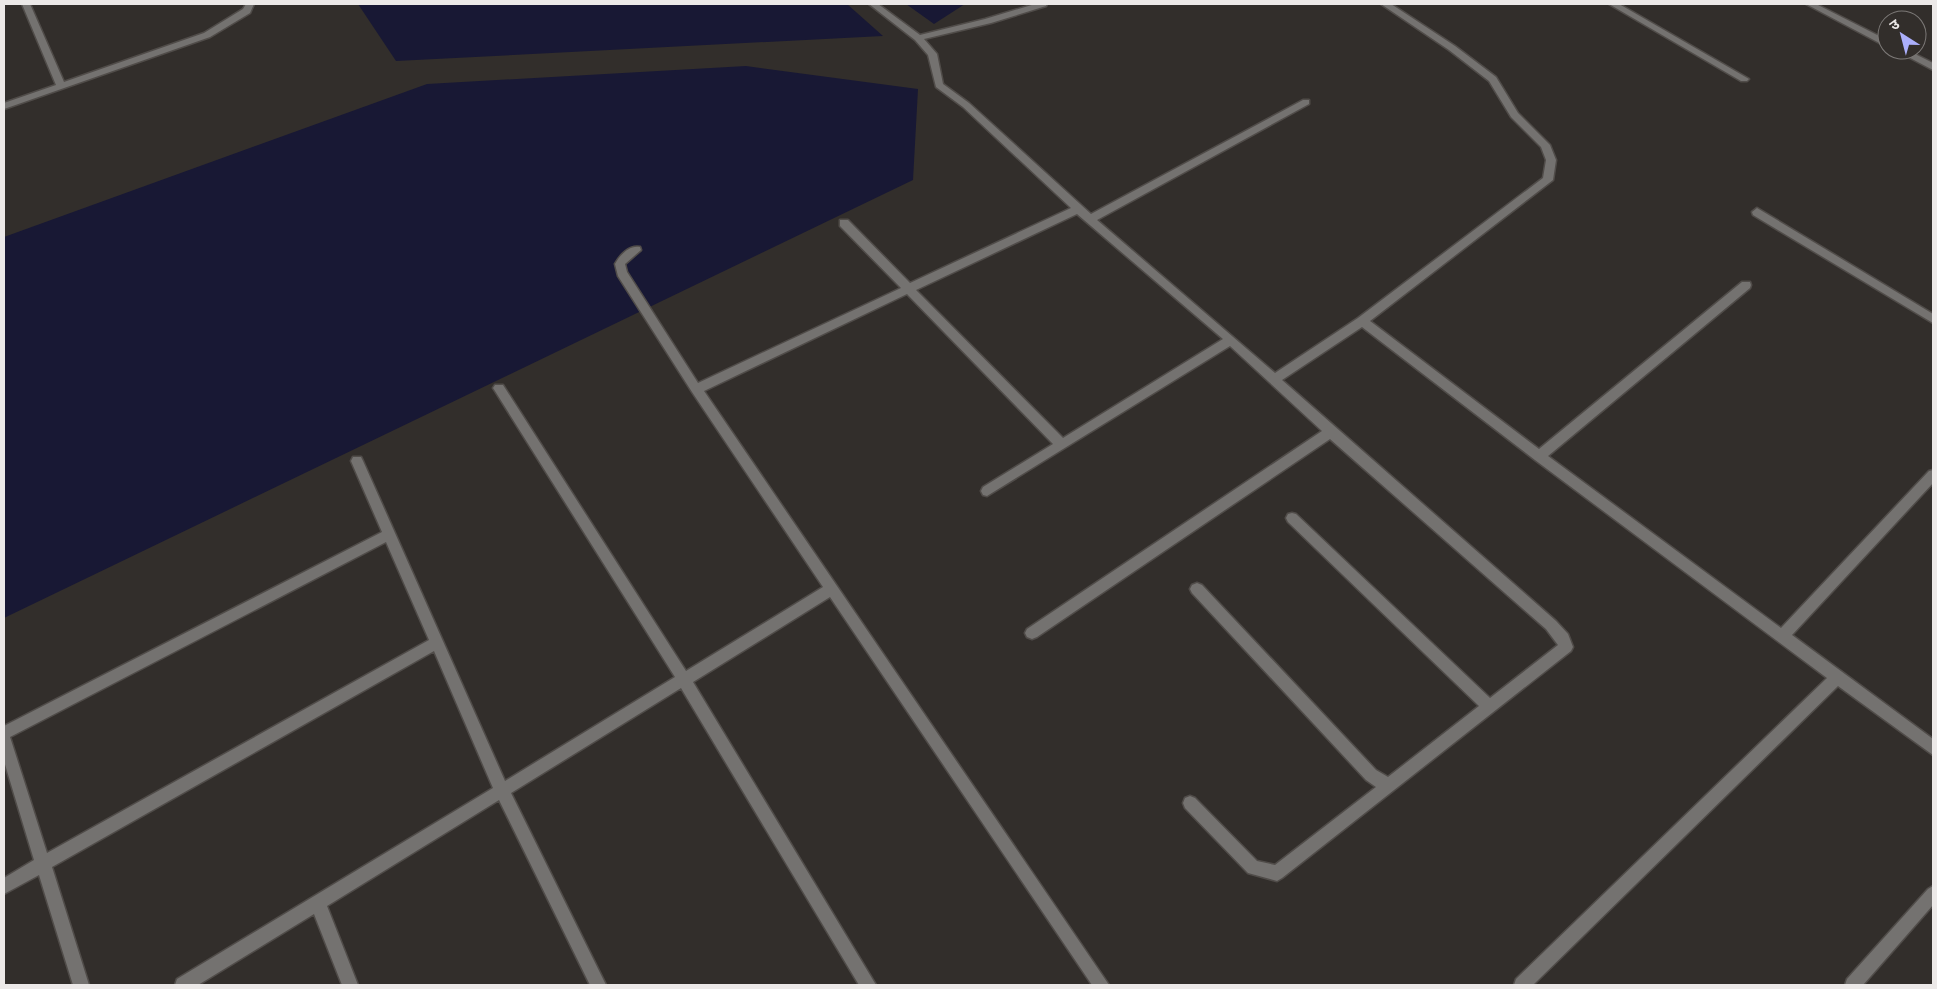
<svg xmlns="http://www.w3.org/2000/svg" width="1937" height="989" font-family="Cabin,'Noto Sans Devanagari',sans-serif">
	<rect width="100%" height="100%" fill="#322e2b"/>
	<!-- water -->
	<g fill="#181834">
		<polygon points="358,4 847,4 883,36 396,61"/>
		<polygon points="906,4 965,4 934,24"/>
		<polygon points="746,66 918,89 913,180 4,618 4,237 427,84"/>
	</g>
	<g fill="none" stroke-linecap="round" stroke-linejoin="round">
		<defs>
			<g id="minor">
				<polygon points="22,4 30,4 64,82 204,33 243,9 246,4 254,4 250,13 210,37 4,109 4,103 56,85"/>
				<path d="M 869,4 L 878,4 L 920,35 L 985,19 L 1035,4 L 1047,4 L 1046,6 L 991,23 L 924,39 L 937,54 L 943,84 L 969,103 L 1091,214 L 1303,100 L 1309,100 L 1309,104 L 1097,220 L 1275,373 L 1358,318 L 1543,178 L 1546,160 L 1541,147 L 1511,117 L 1489,81 L 1449,50 L 1381,4 L 1391,4 L 1455,46 L 1496,77 L 1518,113 L 1550,145 L 1556,160 L 1553,180 L 1370,321 L 1539,449 L 1742,282 L 1750,282 L 1751,285 L 1750,288 L 1548,456 L 1781,628 L 1929,471 L 1933,470 L 1933,483 L 1792,635 L 1933,739 L 1933,755 L 1838,686 L 1533,985 L 1514,985 L 1516,979 L 1827,678 L 1535,460 L 1362,327 L 1282,380 L 1556,621 L 1568,634 L 1573,647 L 1571,651 L 1282,878 L 1277,881 L 1248,873 L 1185,808 L 1183,803 L 1185,798 L 1190,796 L 1195,798 L 1257,861 L 1275,865 L 1376,787 L 1366,780 L 1192,593 L 1190,589 L 1192,585 L 1197,583 L 1202,585 L 1376,770 L 1388,777 L 1479,706 L 1288,522 L 1286,518 L 1288,514 L 1292,513 L 1296,514 L 1490,698 L 1558,645 L 1546,629 L 1330,439 L 1037,637 L 1032,639 L 1027,637 L 1025,633 L 1027,629 L 1322,431 L 1230,346 L 987,496 L 983,495 L 981,491 L 983,487 L 1053,444 L 907,294 L 704,391 L 1109,985 L 1092,985 L 830,597 L 693,682 L 876,985 L 859,985 L 681,688 L 511,793 L 606,985 L 590,985 L 499,800 L 327,906 L 358,985 L 342,985 L 314,914 L 198,985 L 175,985 L 177,979 L 493,788 L 434,651 L 52,867 L 89,985 L 73,985 L 39,875 L 4,894 L 4,878 L 34,860 L 4,761 L 4,726 L 382,532 L 351,461 L 353,457 L 361,457 L 363,461 L 505,781 L 675,677 L 495,391 L 493,388 L 495,385 L 503,385 L 686,671 L 823,587 L 692,392 L 618,276 L 615,264 C 620,255 629,245 640,247 L 641,250 L 625,264 L 627,272 L 698,383 L 901,288 L 840,226 L 840,220 L 848,220 L 910,283 L 1071,208 L 963,107 L 936,87 L 928,55 L 915,40 ZM 1077,214 L 1223,339 L 1063,438 L 916,290 ZM 386,542 L 429,640 L 47,853 L 10,737 Z"/>
				<polygon points="1609,4 1619,4 1749,79 1747,81 1741,81"/>
				<polygon points="1806,4 1816,4 1887,40 1887,47"/>
				<polygon points="1895,50 1907,50 1933,63 1933,70"/>
				<polygon points="1757,208 1933,314 1933,323 1753,215 1752,212"/>
				<polygon points="1933,886 1933,905 1863,985 1845,985 1847,979 1928,889"/>
			</g>
		</defs>
		<!-- minor casing -->
		<use href="#minor" stroke="#504c49" stroke-width="3"/>
		<!-- minor -->
		<use href="#minor" fill="#747270" fill-rule="evenodd"/>
	</g>
	<!-- border -->
	<rect width="1937" height="989" fill="none" stroke="#ece9e8" stroke-width="10"/>
	<!-- north arrow -->
	<g transform="translate(1902 35) rotate(324)"><circle r="24" fill="#322e2b" stroke="#7c7977"/>
	<path d="M0-4L9 19L0 12L-9 19Z" fill="#abaffb"/>
	<text y="-8" font-size="14" font-weight="bold" text-anchor="middle" fill="#ece9e8">उ</text>
	</g>
</svg>
